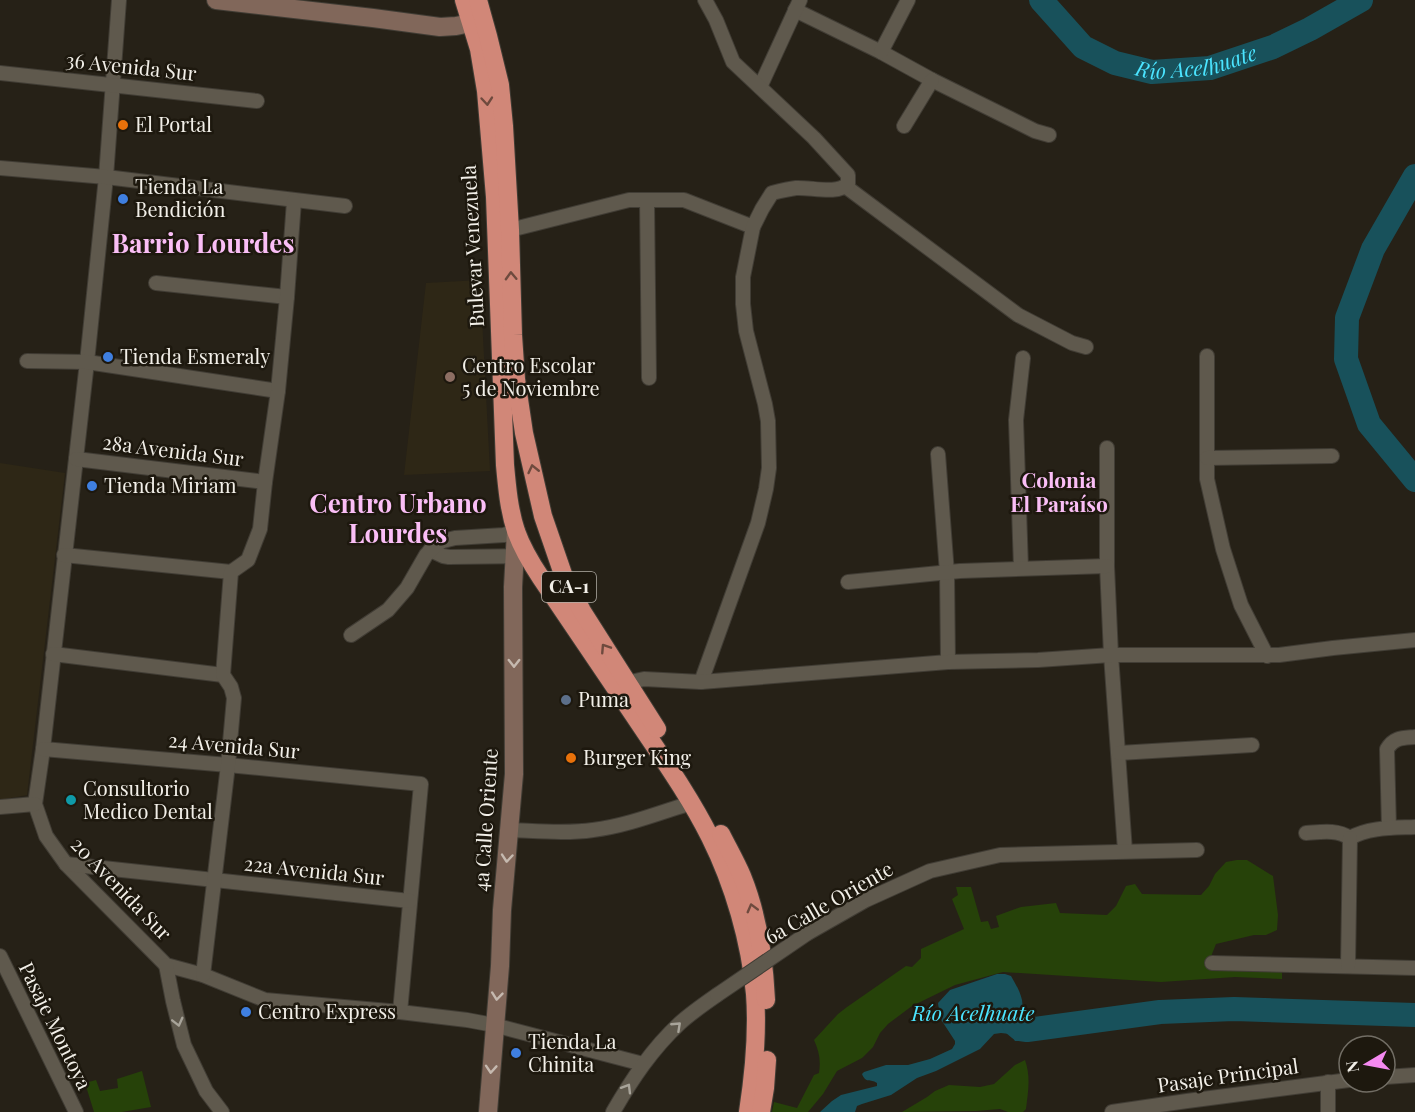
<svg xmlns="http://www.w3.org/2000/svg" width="1415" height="1112" font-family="'Playfair Display',serif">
	<rect width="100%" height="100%" fill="#262117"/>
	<!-- built -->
	<g fill="#2e2716">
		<polygon points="480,280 490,471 404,475 426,283"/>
		<polygon points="0,463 65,473 27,795 0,800"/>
	</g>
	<!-- green -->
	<g fill="#264209">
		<path d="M 1237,860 L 1247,860 L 1273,876 L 1278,915 L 1277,930 L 1266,935 L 1254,935 L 1216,944 L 1212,954 L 1209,968 L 1282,972 L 1282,979 L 1235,977 L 1161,982 L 1003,972 L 955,985 L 912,1006 L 888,1024 L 880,1033 L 873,1047 L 862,1058 L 837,1071 L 823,1094 L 808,1112 L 772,1112 L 774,1102 L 797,1108 L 814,1075 L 819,1073 C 821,1060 819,1051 814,1040 L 838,1014 L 847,1007 L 906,966 L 912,967 L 921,958 L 921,949 L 964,929 L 952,899 L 958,895 L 956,887 L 971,887 L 981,922 L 988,921 L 991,929 L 999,927 L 996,916 L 1021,907 L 1056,903 L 1060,913 L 1107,915 L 1116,906 L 1126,886 L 1135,884 L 1142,894 L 1201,895 L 1209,886 L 1215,874 L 1226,862 Z"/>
		<path d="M 1025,1060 C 1031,1077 1028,1092 1026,1109 L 1023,1112 L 1008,1112 L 1000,1109 L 976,1111 L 902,1112 L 927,1097 L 935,1091 L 949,1085 L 980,1087 L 994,1084 L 1015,1065 Z"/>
		<polygon points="142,1071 151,1107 122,1112 94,1112 85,1083 96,1080 100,1091 118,1088 117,1079"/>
	</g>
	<!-- water -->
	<path fill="#18515b" d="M 997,974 L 1005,974 L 1011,976 C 1015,983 1020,991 1022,1000 C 1023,1008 1023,1014 1026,1021 L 1044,1027 L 1019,1041 L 1015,1041 L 1010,1034 L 1001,1033 L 994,1034 L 980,1049 L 936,1071 L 917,1078 L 891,1095 L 862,1104 L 857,1106 L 855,1112 L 820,1112 L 832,1101 L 841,1095 L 877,1086 L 877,1083 C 870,1078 866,1084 862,1074 L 864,1072 L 886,1065 L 908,1065 L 930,1059 L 952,1049 L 955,1044 L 955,1041 L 940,1018 L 938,1003 L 950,990 Z"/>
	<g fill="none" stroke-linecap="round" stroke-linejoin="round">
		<!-- river -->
		<g stroke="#18515b" stroke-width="24">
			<path id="s1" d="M 1041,0 L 1083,47 L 1115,63 L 1152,72 L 1210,68 L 1273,47 L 1310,29 L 1361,0"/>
			<polyline points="1415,176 1373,249 1347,318 1346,359 1369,424 1415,480"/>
			<polyline points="1014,1024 1020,1029 1027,1030 1160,1012 1234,1009 1415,1015"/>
		</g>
		<defs>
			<g id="street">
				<polyline points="119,0 106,177 87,362 43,749 35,804 46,836 66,864 166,965 203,975 265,1000 400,1012 467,1020 494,1025 643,1064"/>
				<polyline points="795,10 881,52 932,80 1011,119 1035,131 1049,135"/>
				<polyline points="881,52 908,0"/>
				<polyline points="0,73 257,101"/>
				<polyline points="760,87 800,0"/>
				<polyline points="904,126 932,80"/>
				<polyline points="0,168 106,177 345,206"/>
				<polyline points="845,186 1018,315 1072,343 1086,347"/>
				<polyline points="647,200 649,378"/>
				<polyline points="510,230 629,200 684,200 753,227"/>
				<polyline points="156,283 287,297"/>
				<polyline points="1207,356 1207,479 1223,549 1241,605 1267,656"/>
				<polyline points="27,361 87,362 278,391"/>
				<polyline points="1107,448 1107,566 1111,655 1125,851"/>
				<polyline points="938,454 947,573 948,662"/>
				<polyline points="1207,458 1332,456"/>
				<polyline points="76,459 265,482"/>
				<polyline points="430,550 443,556 449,557 523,556"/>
				<polyline points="64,555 231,572"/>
				<polyline points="1021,568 1016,420 1023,358"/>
				<polyline points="848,582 960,571 1107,566"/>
				<polyline points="351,635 388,610 407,588 426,555 437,544 443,541 455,538 504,535 516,531"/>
				<polyline points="53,654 223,675"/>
				<path d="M 701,682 L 758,523 L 766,489 L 769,468 L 768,421 L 765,404 L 746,331 L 743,304 L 743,277 L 753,227 L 762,209 L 772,193 C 780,191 788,189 796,188 C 811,187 837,195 848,184 L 848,175 L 814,138 L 733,62 L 716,20 L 705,0"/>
				<polyline points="629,685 635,681 644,679 701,682 948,662 1038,660 1111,655 1279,655 1333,648 1415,640"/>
				<polyline points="43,749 228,765 421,784 400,1012"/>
				<polyline points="1119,753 1252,745"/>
				<polyline points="0,807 35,804"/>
				<path d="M 1389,828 L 1387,749 C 1394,737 1403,738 1415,737"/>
				<path d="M 510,830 C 537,831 566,834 593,830 C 626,826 659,813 691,803"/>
				<path d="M 1306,833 C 1321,832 1337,829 1350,838 C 1369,827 1394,828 1415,827"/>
				<polyline points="66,864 410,901"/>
				<polyline points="808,933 866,900 930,871 1000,855 1197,850"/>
				<polyline points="0,956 76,1112"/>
				<polyline points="1212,963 1415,968"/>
				<polyline points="166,965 173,1001 184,1045 206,1091 222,1112"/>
				<polyline points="1348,966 1350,838"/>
				<polyline points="203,975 228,765 234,698 231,687 223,675 231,572 248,560 260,529 265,482 278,391 287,297 294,201"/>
				<polyline points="1385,1077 1415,1075"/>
				<path d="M 613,1112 C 632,1079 652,1049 680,1023 C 691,1013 704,1004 717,995"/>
				<polyline points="1112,1112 1187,1101 1349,1080"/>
				<polyline points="1328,1112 1328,1082"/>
			</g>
			<g id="secondary">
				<polyline points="216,0 373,18 440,27 456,26 480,21"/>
				<polyline points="488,1112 500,966 502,910 514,774 513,587 516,531"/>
			</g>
			<g id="highway">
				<path d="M 464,0 L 479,49 L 486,91 L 495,197 L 505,465 C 507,487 509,510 516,531 C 522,548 531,563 541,578 C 572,624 604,671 635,717 C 661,756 689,795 710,837 C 734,885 750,941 755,994 C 758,1034 754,1073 748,1112"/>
				<polyline points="478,0 488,36 500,85 504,126 510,230 513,335 516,379 524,433 543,516 564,577 582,611 657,729"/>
				<path d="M 721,834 C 728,848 736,862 742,876 C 758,915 764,958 766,1000"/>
				<polyline points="761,1112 765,1088 767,1060"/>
			</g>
		</defs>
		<!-- street casing -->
		<use href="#street" stroke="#413d35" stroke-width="16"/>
		<!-- secondary casing -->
		<use href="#secondary" stroke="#413d35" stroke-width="20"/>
		<!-- highway casing -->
		<use href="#highway" stroke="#413d35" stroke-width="20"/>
		<!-- street -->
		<use href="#street" stroke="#5f594d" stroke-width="14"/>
		<!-- secondary -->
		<use href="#secondary" stroke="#81675a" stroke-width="18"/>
		<!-- highway -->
		<use href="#highway" stroke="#d18778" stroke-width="18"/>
		<defs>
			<polyline id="street-bridge" points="717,995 808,933"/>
		</defs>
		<!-- street-bridge casing -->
		<use href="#street-bridge" stroke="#413d35" stroke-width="16" stroke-linecap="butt"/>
		<!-- street-bridge -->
		<use href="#street-bridge" stroke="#5f594d" stroke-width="14"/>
	</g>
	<!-- one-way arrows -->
	<defs><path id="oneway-chevron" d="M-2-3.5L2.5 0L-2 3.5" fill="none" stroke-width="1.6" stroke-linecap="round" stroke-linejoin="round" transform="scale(1.5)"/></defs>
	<g stroke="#6e4a3e">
		<use href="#oneway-chevron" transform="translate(487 101) rotate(85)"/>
		<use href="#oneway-chevron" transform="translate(511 276) rotate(-92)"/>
		<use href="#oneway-chevron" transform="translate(533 469) rotate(-103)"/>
		<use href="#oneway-chevron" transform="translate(605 648) rotate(-123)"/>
		<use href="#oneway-chevron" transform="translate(752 908) rotate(-105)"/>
	</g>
	<g stroke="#c5b9af">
		<use href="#oneway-chevron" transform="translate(514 663) rotate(90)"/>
		<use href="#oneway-chevron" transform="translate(507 858) rotate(95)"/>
		<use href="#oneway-chevron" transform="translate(497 996) rotate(96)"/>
		<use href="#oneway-chevron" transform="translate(491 1069) rotate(94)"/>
	</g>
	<g stroke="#a8a49a">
		<use href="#oneway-chevron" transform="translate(178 1022) rotate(76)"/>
		<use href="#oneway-chevron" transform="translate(677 1026) rotate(-43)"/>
		<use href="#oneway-chevron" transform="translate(627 1088) rotate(-59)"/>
	</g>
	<!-- markers -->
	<g fill="#e8710a" stroke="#1d180e" stroke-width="2">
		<circle cx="123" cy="125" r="6"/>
		<circle cx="571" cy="758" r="6"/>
	</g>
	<g fill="#3f7fe0" stroke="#1d180e" stroke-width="2">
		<circle cx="123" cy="199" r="6"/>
		<circle cx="108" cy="357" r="6"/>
		<circle cx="92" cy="486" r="6"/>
		<circle cx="246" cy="1012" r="6"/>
		<circle cx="516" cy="1053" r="6"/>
	</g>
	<circle fill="#8d6e63" stroke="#1d180e" stroke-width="2" cx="450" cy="377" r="6"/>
	<circle fill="#5c6f8a" stroke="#1d180e" stroke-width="2" cx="566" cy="700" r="6"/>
	<circle fill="#0f9aa8" stroke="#1d180e" stroke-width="2" cx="71" cy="800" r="6"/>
	<g text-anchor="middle" stroke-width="5" stroke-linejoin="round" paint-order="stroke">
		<!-- shield labels -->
		<rect fill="#1d180e" stroke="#b2aea7" stroke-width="1.5" x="542" y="572" width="54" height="30" rx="4.5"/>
		<g font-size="18" font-weight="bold" fill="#f2efe8">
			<text x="569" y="593">CA-1</text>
		</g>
		<!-- street labels -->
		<g font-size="20" fill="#f2efe8" stroke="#1d180e">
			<text transform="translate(131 67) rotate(6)" y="7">36 Avenida Sur</text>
			<text transform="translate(473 246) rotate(-93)" y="7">Bulevar Venezuela</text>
			<text transform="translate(173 451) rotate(7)" y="7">28a Avenida Sur</text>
			<text transform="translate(234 746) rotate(5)" y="7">24 Avenida Sur</text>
			<text transform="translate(486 820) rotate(-86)" y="7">4a Calle Oriente</text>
			<text transform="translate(314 871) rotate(6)" y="7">22a Avenida Sur</text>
			<text transform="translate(121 889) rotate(46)" y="7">20 Avenida Sur</text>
			<text transform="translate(829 903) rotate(-30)" y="7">6a Calle Oriente</text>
			<text transform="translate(55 1026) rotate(64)" y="7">Pasaje Montoya</text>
			<text transform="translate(1228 1076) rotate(-8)" y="7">Pasaje Principal</text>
		</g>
		<!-- poi labels -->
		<g font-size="20" fill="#f2efe8" stroke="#1d180e" text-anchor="start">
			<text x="135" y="132">El Portal</text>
			<text x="135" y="194">Tienda La<tspan x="135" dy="23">Bendición</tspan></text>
			<text x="120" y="364">Tienda Esmeraly</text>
			<text x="462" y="373">Centro Escolar<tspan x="462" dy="23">5 de Noviembre</tspan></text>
			<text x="104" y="493">Tienda Miriam</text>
			<text x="578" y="707">Puma</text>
			<text x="583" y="765">Burger King</text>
			<text x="83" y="796">Consultorio<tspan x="83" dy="23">Medico Dental</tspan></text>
			<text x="258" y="1019">Centro Express</text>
			<text x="528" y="1049">Tienda La<tspan x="528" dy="23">Chinita</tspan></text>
		</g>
		<!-- water labels -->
		<g font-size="21" font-style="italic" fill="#4be4ff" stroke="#1d180e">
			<text dy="7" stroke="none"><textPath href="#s1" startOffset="182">Río Acelhuate</textPath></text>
			<text x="973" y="1021">Río Acelhuate</text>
		</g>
		<!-- neighbourhood labels -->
		<g font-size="21" font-weight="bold" fill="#fabef6" stroke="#1d180e">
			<text x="1059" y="488">Colonia<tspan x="1059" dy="24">El Paraíso</tspan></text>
		</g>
		<!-- district labels -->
		<g font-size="26" font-weight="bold" fill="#fabef6" stroke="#1d180e">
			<text x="203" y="253">Barrio Lourdes</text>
			<text x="398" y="513">Centro Urbano<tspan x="398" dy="30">Lourdes</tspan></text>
		</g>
	</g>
	<!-- north arrow -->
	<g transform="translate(1367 1064) rotate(260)"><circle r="28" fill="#1d180e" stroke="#726e65" stroke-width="1.5"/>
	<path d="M0-4.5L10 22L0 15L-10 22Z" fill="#f489f0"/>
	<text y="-9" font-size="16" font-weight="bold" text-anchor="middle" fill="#f2efe8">N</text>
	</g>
</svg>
